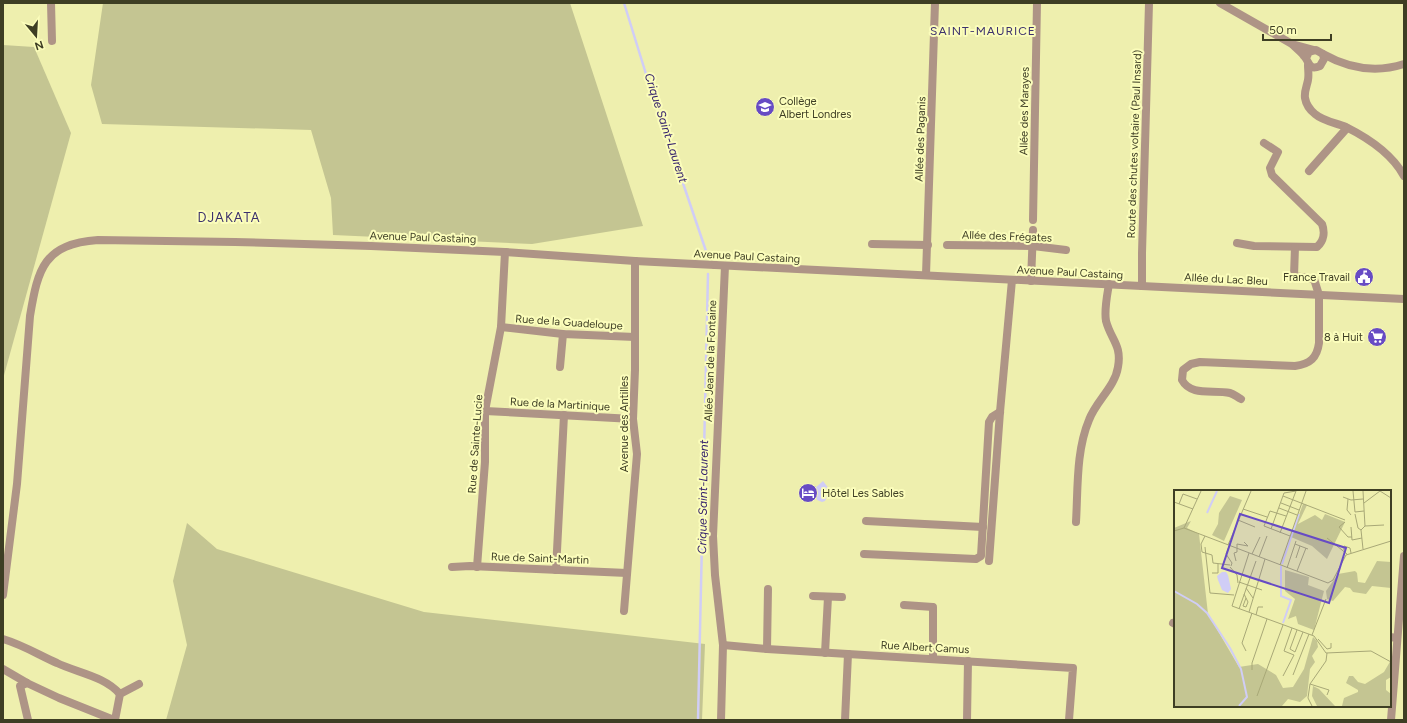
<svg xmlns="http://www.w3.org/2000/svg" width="1407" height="723" font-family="Figtree,sans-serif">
	<rect width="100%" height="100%" fill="#eeefae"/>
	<!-- green -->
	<g fill="#c4c592">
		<polygon points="103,3 570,3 643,226 532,244 333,235 331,198 311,130 102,124 91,85"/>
		<polygon points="3,45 34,47 71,133 3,379"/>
		<polygon points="187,523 217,549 424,612 705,644 702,720 166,720 187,645 173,581"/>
	</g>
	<!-- water -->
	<polygon fill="#d0cdf6" points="823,481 830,490 825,501 822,502 817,500 814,489"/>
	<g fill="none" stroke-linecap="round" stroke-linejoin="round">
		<!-- stream -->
		<g stroke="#d0cdf6" stroke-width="2.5">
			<polyline points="624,3 646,74 707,254"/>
			<polyline points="698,720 708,274"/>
		</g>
		<!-- minor -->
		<g stroke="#ae9486" stroke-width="8">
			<polyline points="51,3 52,41"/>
			<polyline points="1220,3 1292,44 1314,50"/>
			<path d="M 1293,45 C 1297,49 1301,52 1304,56 C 1310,62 1308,71 1320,66 L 1324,59 L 1323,54 L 1316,50 L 1309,52 L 1306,58"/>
			<path d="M 1323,54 C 1348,68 1376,73 1404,64"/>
			<path d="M 1308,65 C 1308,70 1309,75 1308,80 C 1307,86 1304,91 1305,98 C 1306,104 1310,110 1315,114 C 1323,121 1336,123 1346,127 C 1368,138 1392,154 1404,176"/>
			<polyline points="1309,171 1347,128"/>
			<polyline points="1033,220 1037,3"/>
			<path d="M 1237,243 L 1254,246 L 1317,247 C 1324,241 1325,232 1322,224 L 1272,175 L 1270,168 L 1278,152 L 1264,143"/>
			<polyline points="872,244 928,245"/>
			<polyline points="947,245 1033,246 1066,250"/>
			<polyline points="926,275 935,3"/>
			<polyline points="1031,281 1033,230"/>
			<polyline points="1142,286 1142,253 1149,3"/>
			<polyline points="501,327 563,334 635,337"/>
			<polyline points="560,367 563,334"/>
			<path d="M 1241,399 C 1237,397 1234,394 1230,393 C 1214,389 1191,397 1182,380 L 1183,370 L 1191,364 L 1200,362 L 1295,366 C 1310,364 1317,358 1319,343 L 1319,295 L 1314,279 L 1294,276 L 1295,247"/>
			<polyline points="485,411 633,419"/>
			<polyline points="866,521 983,527"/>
			<path d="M 1076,522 C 1078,488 1076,451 1089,420 C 1096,401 1115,387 1118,367 C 1122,345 1111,340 1106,321 C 1104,310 1107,296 1109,284"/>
			<polyline points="864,554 976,559 981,556 989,422 992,417 1000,412"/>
			<polyline points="989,561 1000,412 1012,280"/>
			<polyline points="452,567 470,566 627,573"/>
			<polyline points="477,567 485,462 485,411 501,327 505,252"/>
			<polyline points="556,570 564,415"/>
			<path d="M 3,595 L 17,484 L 30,316 C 38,268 44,244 98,240 L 235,242 L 371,246 L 505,252 L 635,261 L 715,265"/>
			<polyline points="813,596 842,597"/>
			<polyline points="904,605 933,607 933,659"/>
			<polyline points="624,611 637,454 633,419 635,370 635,261"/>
			<polyline points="1173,623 1175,624"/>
			<polyline points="1390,637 1397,638"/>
			<path d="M 3,639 C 23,645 39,655 57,663 C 78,673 104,676 120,694"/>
			<polyline points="723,645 767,649 1073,668 1069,720"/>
			<polyline points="767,649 768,589"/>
			<polyline points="825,653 828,597"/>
			<polyline points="3,669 27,683 59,698 114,720"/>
			<polyline points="27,683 20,686 28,720"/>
			<polyline points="115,720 120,694 139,684"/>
			<polyline points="721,720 723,645 715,575 713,536 725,266"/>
			<polyline points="845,720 848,654"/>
			<polyline points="967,720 968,661"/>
		</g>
		<!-- tertiary -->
		<g stroke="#ae9486" stroke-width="8">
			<polyline points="715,265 1404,299"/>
			<polyline points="1391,720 1404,556"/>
		</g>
	</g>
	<!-- icons -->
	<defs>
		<symbol id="school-disc" viewBox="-11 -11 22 22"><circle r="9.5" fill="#674bc4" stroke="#fbfdbb"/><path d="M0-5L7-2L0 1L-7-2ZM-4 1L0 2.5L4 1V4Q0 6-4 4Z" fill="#fff"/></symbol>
		<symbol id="civic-disc" viewBox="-11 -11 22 22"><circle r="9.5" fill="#674bc4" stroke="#fbfdbb"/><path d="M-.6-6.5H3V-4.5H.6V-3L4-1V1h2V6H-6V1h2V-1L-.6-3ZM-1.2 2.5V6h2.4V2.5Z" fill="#fff"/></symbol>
		<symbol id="supermarket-disc" viewBox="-11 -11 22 22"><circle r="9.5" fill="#674bc4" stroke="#fbfdbb"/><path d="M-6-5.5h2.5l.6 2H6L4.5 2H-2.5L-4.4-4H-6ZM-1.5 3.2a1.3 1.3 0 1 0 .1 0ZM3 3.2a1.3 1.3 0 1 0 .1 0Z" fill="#fff"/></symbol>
		<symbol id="hotel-disc" viewBox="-11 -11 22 22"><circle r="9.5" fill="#674bc4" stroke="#fbfdbb"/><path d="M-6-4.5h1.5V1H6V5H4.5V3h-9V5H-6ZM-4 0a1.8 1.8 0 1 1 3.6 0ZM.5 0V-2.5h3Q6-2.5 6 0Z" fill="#fff"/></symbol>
	</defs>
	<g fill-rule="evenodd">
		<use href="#school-disc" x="754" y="96" width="22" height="22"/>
		<use href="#civic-disc" x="1353" y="266" width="22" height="22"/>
		<use href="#supermarket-disc" x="1366" y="326" width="22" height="22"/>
		<use href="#hotel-disc" x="797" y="482" width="22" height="22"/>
	</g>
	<g text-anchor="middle" stroke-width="4" stroke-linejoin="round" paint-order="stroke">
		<!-- poi labels -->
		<g font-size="11" fill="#3e3e24" stroke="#fbfdbb" text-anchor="start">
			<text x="779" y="105">Collège<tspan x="779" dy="13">Albert Londres</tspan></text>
			<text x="1350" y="281" text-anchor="end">France Travail</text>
			<text x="1363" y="341" text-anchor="end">8 à Huit</text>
			<text x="822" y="497">Hôtel Les Sables</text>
		</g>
		<!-- street labels -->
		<g font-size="11" fill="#3e3e24" stroke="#fbfdbb">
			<text transform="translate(1024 111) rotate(-89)" y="4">Allée des Marayes</text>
			<text transform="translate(920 139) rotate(-88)" y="4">Allée des Paganis</text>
			<text transform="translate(1134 144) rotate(-88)" y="4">Route des chutes voltaire (Paul Insard)</text>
			<text transform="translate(1007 236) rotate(2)" y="4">Allée des Frégates</text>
			<text transform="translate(423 237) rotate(2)" y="4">Avenue Paul Castaing</text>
			<text transform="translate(747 256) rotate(3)" y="4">Avenue Paul Castaing</text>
			<text transform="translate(1070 272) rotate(3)" y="4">Avenue Paul Castaing</text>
			<text transform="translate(1226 279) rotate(3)" y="4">Allée du Lac Bleu</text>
			<text transform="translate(569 322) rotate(4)" y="4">Rue de la Guadeloupe</text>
			<text transform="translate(710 361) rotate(-88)" y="4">Allée Jean de la Fontaine</text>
			<text transform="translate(560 404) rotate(3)" y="4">Rue de la Martinique</text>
			<text transform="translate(624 424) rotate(-90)" y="4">Avenue des Antilles</text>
			<text transform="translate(475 444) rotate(-86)" y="4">Rue de Sainte-Lucie</text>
			<text transform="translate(540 558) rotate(2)" y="4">Rue de Saint-Martin</text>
			<text transform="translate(925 647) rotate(3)" y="4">Rue Albert Camus</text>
		</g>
		<!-- neighbourhood labels -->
		<g font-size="12" letter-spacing="1" fill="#3c316d" stroke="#fbfdbb">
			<text x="983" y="35">SAINT-MAURICE</text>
		</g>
		<!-- water labels -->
		<g font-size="12" font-style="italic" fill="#34216c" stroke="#fbfdbb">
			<text transform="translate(666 128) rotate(72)" y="4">Crique Saint-Laurent</text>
			<text transform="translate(703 497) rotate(-89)" y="4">Crique Saint-Laurent</text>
		</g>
		<!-- quarter labels -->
		<g font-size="13" letter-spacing="1" fill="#3c316d" stroke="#fbfdbb">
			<text x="229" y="222">DJAKATA</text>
		</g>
	</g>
	<!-- overview -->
	<g transform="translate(1174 490)">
		<rect width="217" height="217" fill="#eeefae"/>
		<path d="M 56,6 L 68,10 L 50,51 L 38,45 L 44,34 L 45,23 ZM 129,14 L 133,15 L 124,34 L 141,25 L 148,30 L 151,24 L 171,32 L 153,69 L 138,56 L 117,47 ZM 17,31 L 13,38 L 25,44 L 34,124 L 65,177 L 84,174 L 102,185 L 109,198 L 119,197 L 130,179 L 139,147 L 143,151 L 144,157 L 138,166 L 141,172 L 136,179 L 133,206 L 126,212 L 114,209 L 108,216 L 0,216 L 0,38 ZM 203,71 L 217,72 L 217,98 L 198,96 L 192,104 L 179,102 L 176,98 L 171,97 L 159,111 L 153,109 L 152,101 L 164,84 L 181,81 L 183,83 L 184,92 L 191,93 ZM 111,80 L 135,87 L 134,95 L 150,101 L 140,140 L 124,134 L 122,126 L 114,129 L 121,109 L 111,101 ZM 217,170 L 217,187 L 212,190 L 212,200 L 217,204 L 217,216 L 168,216 L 170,208 L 184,202 L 184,200 L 172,193 L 175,186 L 179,186 L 184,192 L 191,194 L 210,182 ZM 139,196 L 145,199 L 161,216 L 143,216 L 138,206 Z" fill="#c4c592"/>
		<path d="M 48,82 L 52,82 L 54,85 L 57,99 L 54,103 L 48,100 L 44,90 L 43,86 Z" fill="#d0cdf6"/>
		<path fill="none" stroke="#d0cdf6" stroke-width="2" d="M 33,23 L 43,1M 108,74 L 125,24M 107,76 L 107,106 L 117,110 L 109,133M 0,101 L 23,114 L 33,123 L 56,158 L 67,179 L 73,207 L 65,216"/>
		<path fill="none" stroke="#a8a877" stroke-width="1" d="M 179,1 L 181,22 L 190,21M 189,1 L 191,36M 206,1 L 217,8M 110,3 L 122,1M 109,6 L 171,30M 169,7 L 177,10 L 189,9M 174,9 L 173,20 L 177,25M 0,12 L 19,19M 107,13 L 125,20M 190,13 L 206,1M 5,14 L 9,4 L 23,9M 105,18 L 123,25M 69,19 L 93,27M 181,24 L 184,38 L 187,40M 112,26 L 96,21 L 90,36 L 116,46M 64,30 L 81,37M 171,32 L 165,37 L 174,47 L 178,47M 177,37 L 178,50 L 188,48M 10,38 L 154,93 L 159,90 L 172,65 L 217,51M 97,39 L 110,3M 187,40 L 191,36 L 210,35M 187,40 L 189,59M 0,41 L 10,38 L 27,1M 106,43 L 122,1M 31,46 L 27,54 L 28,62 L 38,65 L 39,73 L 56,75M 153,48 L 173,64M 121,54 L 134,59M 54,55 L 77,1M 55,56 L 52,64 L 58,73 L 57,76M 31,57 L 36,103 L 60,105M 170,60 L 170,56 L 176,58 L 177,63M 75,63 L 58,116 L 140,146 L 152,163 L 197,161 L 217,172M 78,64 L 86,47M 85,67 L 93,46M 122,68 L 126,56M 62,71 L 60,63 L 63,62 L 63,54 L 74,56 L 70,52M 106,75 L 132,1M 56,77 L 63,85 L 64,93M 113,78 L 122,51M 123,81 L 132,58M 38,83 L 44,83 L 44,74M 65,92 L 88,100M 72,98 L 79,108M 70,104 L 74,112 L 72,117 L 69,116 L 72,108M 65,119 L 82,71M 75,122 L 91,69M 82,125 L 84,117 L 89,117M 138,145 L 152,109M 144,149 L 153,159 L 157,158 L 157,153M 72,161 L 68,153 L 78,123M 121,162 L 116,159 L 123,140M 121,162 L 129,142M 78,180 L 78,173 L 93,129M 119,185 L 135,144M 109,186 L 120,165 L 110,161 L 118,138M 136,194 L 155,200 L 153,205M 83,206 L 109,135M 138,216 L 134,208 L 136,194 L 152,171 L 153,163"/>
		<path fill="#674bc4" fill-opacity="0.15" stroke="#674bc4" stroke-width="2" d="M 66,24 L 172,58 L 155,113 L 48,78 Z"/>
		<rect width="217" height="217" fill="none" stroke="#3e3e24" stroke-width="2"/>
	</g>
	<!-- border -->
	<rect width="1407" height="723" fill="none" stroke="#3e3e24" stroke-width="8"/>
	<!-- north arrow -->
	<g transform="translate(36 36) rotate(162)" stroke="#fbfdbb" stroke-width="3" paint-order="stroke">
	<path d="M0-3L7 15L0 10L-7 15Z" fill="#3e3e24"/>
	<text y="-6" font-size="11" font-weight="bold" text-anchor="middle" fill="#3e3e24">N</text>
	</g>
	<!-- scale -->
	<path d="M1263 34v6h68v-6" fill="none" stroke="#3e3e24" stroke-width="2"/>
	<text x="1269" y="34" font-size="12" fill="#3e3e24" stroke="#fbfdbb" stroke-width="3" paint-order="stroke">50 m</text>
</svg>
